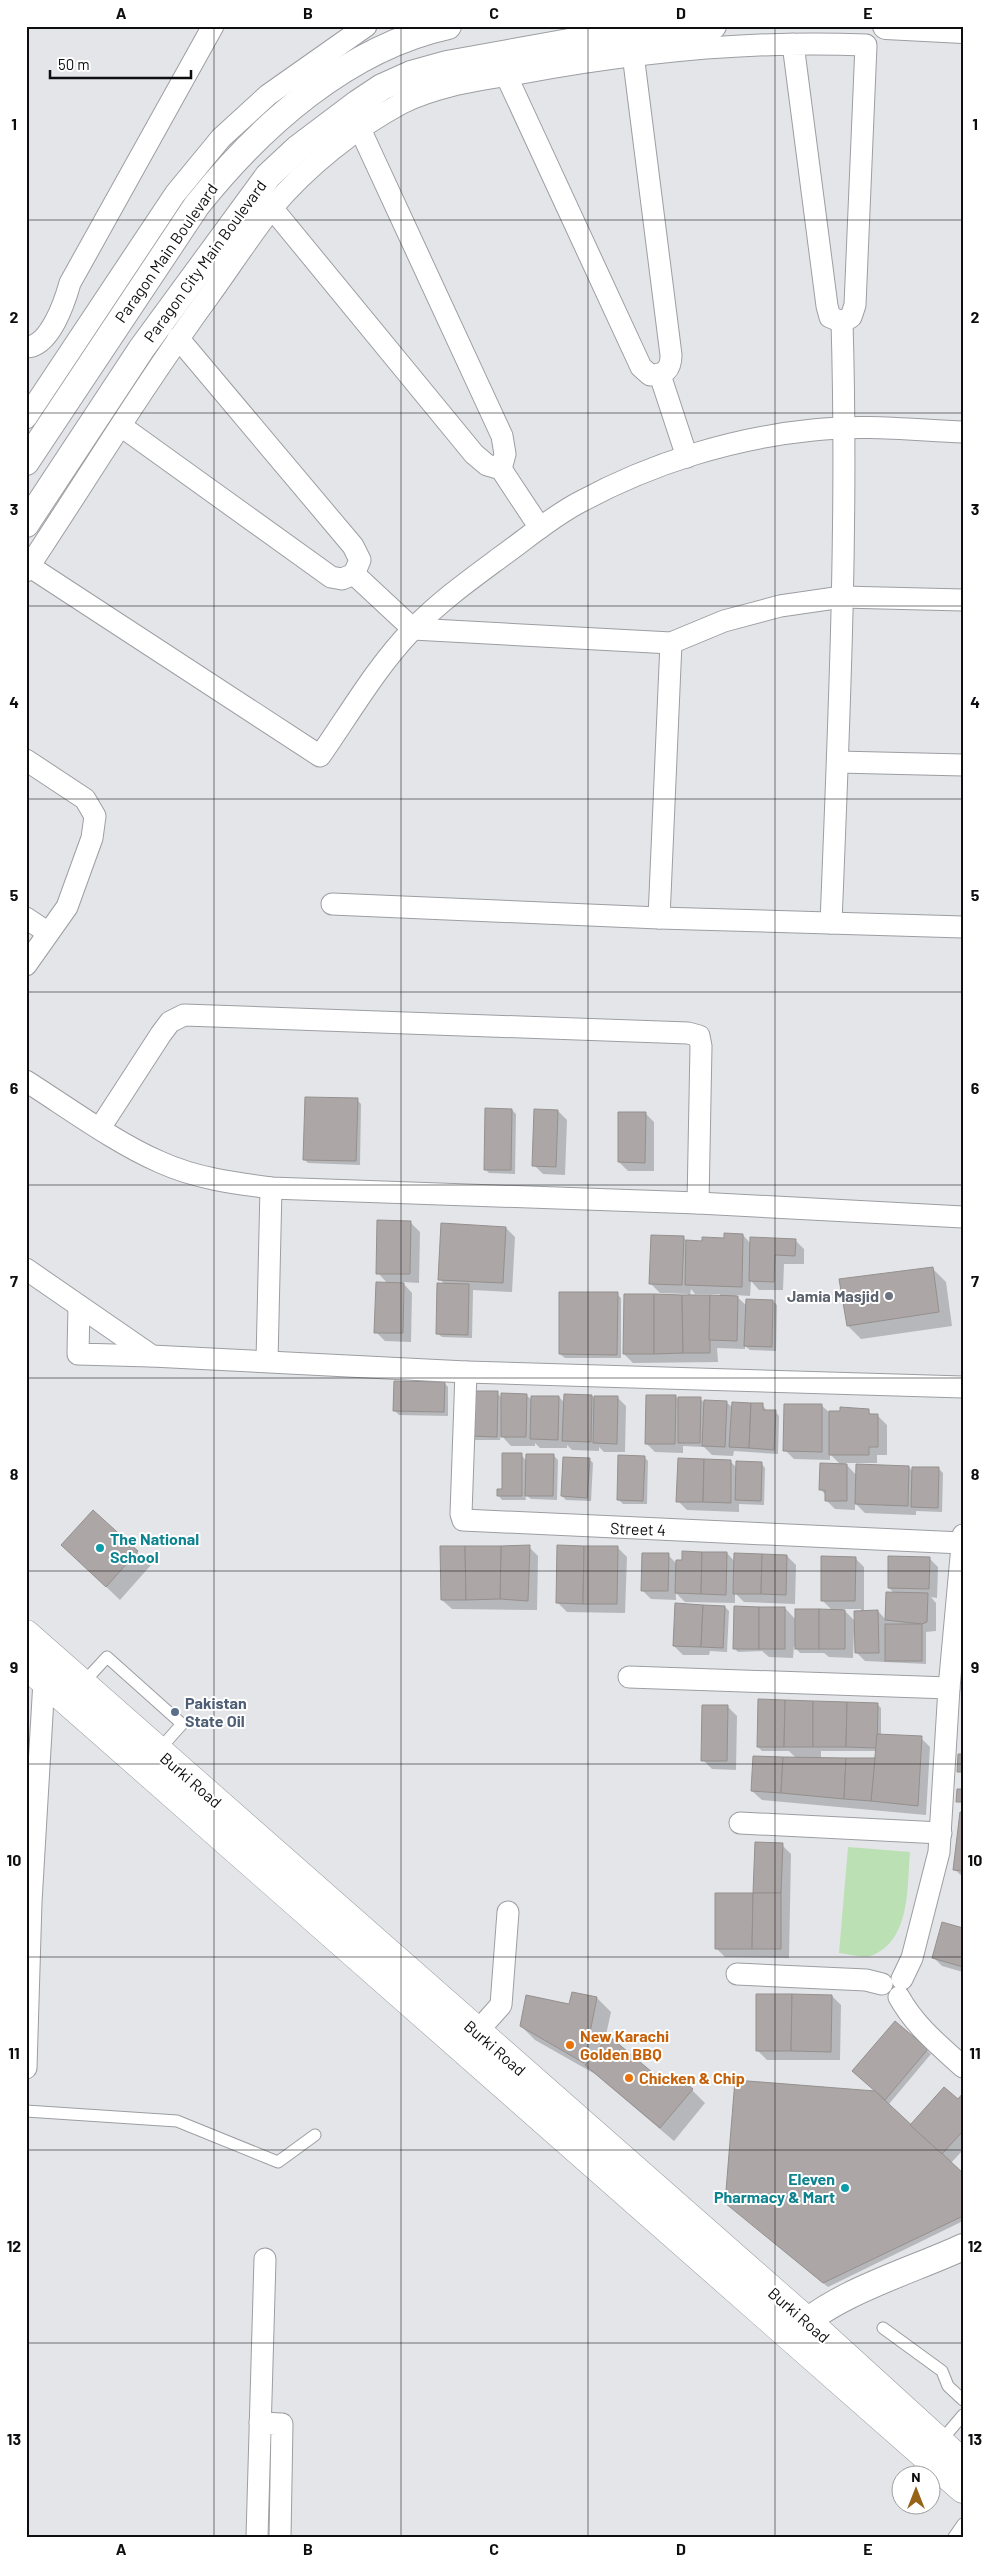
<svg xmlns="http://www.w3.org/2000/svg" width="989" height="2563" font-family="Barlow,sans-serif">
	<rect width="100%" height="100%" fill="#e3e5e9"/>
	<!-- green -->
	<path fill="#bbe0b3" d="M 848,1847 L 910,1852 C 907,1886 911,1939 873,1955 C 865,1959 848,1954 839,1953 Z"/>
	<!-- shadow -->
	<g fill="#0003" fill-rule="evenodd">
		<polygon points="357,1100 361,1104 360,1165 308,1163 304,1159"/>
		<polygon points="512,1110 516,1114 515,1174 489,1173 485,1169"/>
		<polygon points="558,1111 567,1120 565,1175 543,1174 534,1165"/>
		<polygon points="645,1113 654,1122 654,1171 628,1171 619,1162"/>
		<polygon points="411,1223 420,1232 419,1283 402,1282 412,1293 411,1342 385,1341 376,1332 388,1284 378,1273"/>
		<polygon points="506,1228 515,1237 512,1292 473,1290 472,1338 442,1337 437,1333 445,1285 440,1279"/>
		<path d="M 743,1235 L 751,1244 L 795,1240 L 804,1249 L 804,1264 L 784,1264 L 783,1290 L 759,1290 L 751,1281 L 750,1296 L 735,1295 L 747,1306 L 773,1301 L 777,1305 L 776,1351 L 750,1350 L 745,1346 L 745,1349 L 717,1348 L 718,1362 L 633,1363 L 624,1354 L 688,1296 L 688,1294 L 660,1293 L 651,1284 L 683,1237 L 688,1242 L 703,1242 ZM 691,1289 L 695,1294 L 720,1294 L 720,1297 L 690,1296 Z"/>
		<polygon points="932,1268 946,1282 952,1326 861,1339 848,1326"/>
		<polygon points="617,1294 621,1298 621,1358 565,1358 560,1354"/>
		<polygon points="444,1383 448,1387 448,1416 399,1415 395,1411"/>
		<polygon points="497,1393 502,1398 526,1395 532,1400 559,1397 565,1403 592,1396 596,1400 617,1397 626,1406 625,1452 604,1452 599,1447 599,1451 572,1450 567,1445 567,1448 540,1448 535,1443 535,1446 511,1446 501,1435 500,1440 475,1440 471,1436"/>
		<polygon points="675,1396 680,1401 700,1399 705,1403 726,1402 733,1408 762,1404 767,1411 775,1411 779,1416 778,1454 734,1451 733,1456 712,1455 704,1447 683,1446 683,1453 655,1452 646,1443"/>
		<polygon points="822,1406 829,1412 868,1411 873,1416 878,1416 887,1425 887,1455 877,1455 877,1463 845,1463 857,1476 909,1467 913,1472 939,1469 943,1473 942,1512 916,1511 916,1515 865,1513 855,1503 855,1510 835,1509 826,1500 826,1495 821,1490 841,1465 830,1454 830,1460 794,1459 785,1450"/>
		<polygon points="521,1455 527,1461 554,1456 558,1460 557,1500 531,1499 525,1494 526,1500 502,1500 498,1495 503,1491"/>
		<polygon points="644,1457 648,1461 647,1504 623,1504 618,1499"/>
		<polygon points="589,1459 593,1463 591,1501 566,1500 562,1496"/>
		<polygon points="730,1461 737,1468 761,1463 765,1468 764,1505 739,1504 739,1512 687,1510 678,1501"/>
		<polygon points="529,1547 538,1556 537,1610 452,1609 442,1600"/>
		<polygon points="618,1548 627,1557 625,1613 567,1612 558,1603"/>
		<polygon points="137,1552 151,1565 120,1600 76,1558"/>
		<polygon points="727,1553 735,1562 787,1556 796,1565 795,1604 744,1602 735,1593 735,1603 685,1602 676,1593 676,1600 651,1599 642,1590 668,1555 677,1564"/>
		<path d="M 855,1558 L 864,1567 L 864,1612 L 878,1611 L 886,1620 L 894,1593 L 889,1588 L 929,1558 L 938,1567 L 937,1598 L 931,1597 L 936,1603 L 936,1631 L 926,1632 L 926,1664 L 865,1661 L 856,1652 L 856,1632 L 854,1632 L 853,1658 L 829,1657 L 824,1653 L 800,1653 L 794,1646 L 793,1658 L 769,1657 L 762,1651 L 738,1652 L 734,1648 L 785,1608 L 796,1620 L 833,1611 L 822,1600 ZM 843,1609 L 861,1609 L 861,1612 L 856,1622 Z"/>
		<polygon points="725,1607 729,1611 727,1652 710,1651 709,1655 683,1655 674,1646"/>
		<path d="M 877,1704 L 881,1708 L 881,1735 L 921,1738 L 930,1747 L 926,1815 L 762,1800 L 752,1791 L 796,1758 L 789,1751 L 762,1751 L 758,1747 ZM 821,1751 L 877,1751 L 876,1760 L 821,1758 Z"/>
		<polygon points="728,1707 737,1716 736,1770 712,1769 703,1760"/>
		<polygon points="963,1813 963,1877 954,1869"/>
		<polygon points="782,1845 791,1854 789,1958 725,1957 716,1948 754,1895"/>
		<polygon points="963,1930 963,1972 942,1966 933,1957"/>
		<polygon points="832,1996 841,2005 840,2060 767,2060 758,2051"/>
		<polygon points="597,1998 611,2012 604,2044 665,2084 692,2090 705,2103 674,2141 595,2074 535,2040 521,2026"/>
		<polygon points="895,2023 931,2054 889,2104 911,2126 958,2100 963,2095 963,2150 951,2163 963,2175 963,2221 828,2287 731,2207 878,2092"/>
		<polygon points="26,2464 28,2466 28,2501 26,2501"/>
	</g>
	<!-- building -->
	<g fill="#aca7a6" stroke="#95908e">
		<polygon points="305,1097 358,1098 356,1161 303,1160"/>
		<polygon points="485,1108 512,1109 511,1170 484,1170"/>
		<polygon points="534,1109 558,1110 556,1167 532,1166"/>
		<polygon points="618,1112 646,1112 645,1163 618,1162"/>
		<polygon points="377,1220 411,1221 410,1274 376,1274"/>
		<polygon points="441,1223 506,1227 503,1283 438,1280"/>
		<polygon points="724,1233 743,1234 742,1287 685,1285 686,1240 702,1241 702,1237 724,1238"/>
		<polygon points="651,1235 684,1236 682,1285 649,1284"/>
		<polygon points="750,1237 796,1239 795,1256 775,1255 774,1282 749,1281"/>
		<polygon points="933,1267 939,1312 847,1326 839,1279"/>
		<polygon points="376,1282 404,1283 403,1333 374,1333"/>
		<polygon points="437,1283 469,1284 468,1335 436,1334"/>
		<polygon points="559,1292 618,1292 617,1355 559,1354"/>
		<polygon points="624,1294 654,1294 654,1354 623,1354"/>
		<polygon points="654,1294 682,1295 683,1353 654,1354"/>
		<polygon points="682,1295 710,1295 710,1353 683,1353"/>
		<polygon points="710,1295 738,1296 737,1341 709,1340"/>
		<polygon points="746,1299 773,1300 772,1347 744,1346"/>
		<polygon points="394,1381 445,1382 444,1412 393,1411"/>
		<polygon points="471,1391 498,1391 497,1437 470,1436"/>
		<polygon points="501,1393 527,1394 526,1437 501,1437"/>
		<polygon points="564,1394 592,1395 591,1442 562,1441"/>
		<polygon points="646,1395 676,1395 675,1444 645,1444"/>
		<polygon points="531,1396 559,1396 558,1440 530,1439"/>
		<polygon points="594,1396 618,1396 617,1444 593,1443"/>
		<polygon points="678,1397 701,1397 700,1443 678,1443"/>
		<polygon points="704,1400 727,1401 725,1447 702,1446"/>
		<polygon points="732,1402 751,1403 749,1448 729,1447"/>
		<polygon points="751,1403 763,1403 763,1410 776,1410 774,1450 749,1448"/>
		<polygon points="784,1404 822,1404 822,1452 783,1451"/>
		<polygon points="840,1407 869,1409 869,1414 878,1414 878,1447 869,1447 869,1455 829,1455 829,1411 840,1411"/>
		<polygon points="502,1453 522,1453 522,1496 497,1496 497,1489 502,1489"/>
		<polygon points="526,1454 554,1454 553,1496 525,1496"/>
		<polygon points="618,1455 645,1456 643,1501 617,1500"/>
		<polygon points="563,1457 590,1458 587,1498 561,1496"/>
		<polygon points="678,1458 704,1459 703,1502 676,1502"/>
		<polygon points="704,1459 731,1460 731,1503 703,1502"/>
		<polygon points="736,1461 762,1462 761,1501 735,1500"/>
		<polygon points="820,1463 847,1464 847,1501 825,1501 825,1490 819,1490"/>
		<polygon points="856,1464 909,1466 908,1506 855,1504"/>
		<polygon points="912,1467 939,1467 938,1508 911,1507"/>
		<polygon points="93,1510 138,1551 106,1587 61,1545"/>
		<polygon points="530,1545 528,1601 500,1599 501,1546"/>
		<polygon points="557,1545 584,1546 583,1604 556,1603"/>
		<polygon points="440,1546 465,1546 466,1600 441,1600"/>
		<polygon points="465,1546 501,1546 500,1599 466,1600"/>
		<polygon points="584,1546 618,1546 617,1604 583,1604"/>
		<polygon points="682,1551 702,1552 701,1594 675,1593 676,1560 682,1560"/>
		<polygon points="702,1552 727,1552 726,1595 701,1594"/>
		<polygon points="642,1553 669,1553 668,1591 641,1591"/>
		<polygon points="734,1553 762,1554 761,1594 733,1594"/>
		<polygon points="762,1554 787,1555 786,1595 761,1594"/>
		<polygon points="821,1556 856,1557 855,1601 821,1601"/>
		<polygon points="888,1556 930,1557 929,1589 888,1588"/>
		<polygon points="886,1592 928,1593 927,1622 922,1624 885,1620"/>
		<polygon points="675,1603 703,1605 701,1647 673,1646"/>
		<polygon points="703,1605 725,1606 723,1648 701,1647"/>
		<polygon points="734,1606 759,1607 759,1649 733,1649"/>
		<rect x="759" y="1607" width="26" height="42"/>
		<rect x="795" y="1609" width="24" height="40"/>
		<polygon points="819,1609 845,1610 845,1649 819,1649"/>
		<polygon points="878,1610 879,1653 855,1653 854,1611"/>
		<rect x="885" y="1624" width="37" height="37"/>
		<polygon points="758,1699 785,1700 784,1747 757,1747"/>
		<polygon points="785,1700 813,1701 813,1747 784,1747"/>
		<polygon points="813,1701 847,1702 846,1747 813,1747"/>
		<polygon points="847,1702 878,1703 877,1748 846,1747"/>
		<polygon points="702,1705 728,1705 727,1761 701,1761"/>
		<polygon points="877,1734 922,1736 918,1806 871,1801"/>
		<polygon points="958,1754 963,1754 963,1772 957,1772"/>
		<polygon points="753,1756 783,1757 781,1793 751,1791"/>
		<polygon points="783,1757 846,1758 844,1799 781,1793"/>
		<polygon points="846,1758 875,1758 871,1801 844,1799"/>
		<polygon points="957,1789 963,1789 963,1802 956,1802"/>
		<polygon points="960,1812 963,1812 963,1871 953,1870"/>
		<polygon points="755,1842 783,1843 781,1893 753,1893"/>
		<polygon points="715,1893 753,1893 752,1949 715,1949"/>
		<polygon points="753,1893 781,1893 781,1949 752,1949"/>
		<polygon points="942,1922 963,1928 963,1967 932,1958"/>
		<polygon points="572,1992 597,1997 584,2063 520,2026 526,1995 569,2004"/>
		<polygon points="756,1994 792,1994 791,2051 756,2051"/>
		<polygon points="792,1994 832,1995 831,2052 791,2051"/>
		<polygon points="895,2021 928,2049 885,2100 852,2071"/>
		<polygon points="609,2036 665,2083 673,2073 693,2089 660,2128 585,2065"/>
		<polygon points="735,2080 875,2091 963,2173 963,2216 823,2283 725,2203"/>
		<polygon points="944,2087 958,2099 963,2093 963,2131 942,2154 910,2125"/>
	</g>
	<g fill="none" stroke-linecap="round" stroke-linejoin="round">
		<defs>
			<g id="service">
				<polyline points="83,1683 107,1657 182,1724 158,1751"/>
				<polyline points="26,2111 177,2121 278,2162 315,2135"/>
				<polyline points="883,2328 942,2371 948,2386 963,2400"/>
				<polyline points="940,2442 963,2415"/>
				<polyline points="954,2537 963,2524"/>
			</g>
			<g id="minor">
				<path d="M 506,75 L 641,367 L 650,375 C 665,375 671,369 671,355 L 633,54"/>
				<polyline points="360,129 502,436 505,454 501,469"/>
				<polyline points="272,208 474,454 487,465 501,469 540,528"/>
				<path d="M 26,347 C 50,347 65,301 70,283 L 213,26"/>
				<polyline points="660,375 687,457"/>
				<polyline points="26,418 175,194 221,138 268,95 366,26"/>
				<polyline points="121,426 331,577 342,579 354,574 360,560 353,546 178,338"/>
				<path d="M 29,566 L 320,756 C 350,713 377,666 413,629 C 440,601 471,579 502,556 C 527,538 553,516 580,502 C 652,463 733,438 813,430 C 863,424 913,430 963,432"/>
				<path d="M 26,571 C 87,479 144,385 209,296 C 230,267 250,236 272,208 C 307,166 354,129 402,103 C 440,84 481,80 522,73 C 635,52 751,40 866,45 L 855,305 L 851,317 L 842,322 L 830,317 L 827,306 L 793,44"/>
				<polyline points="354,574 413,629 671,643 724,621 780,606 842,597 963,600"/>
				<polyline points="26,760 85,799 95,816 92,838 67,907 26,965"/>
				<polyline points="838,762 963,765"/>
				<polyline points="332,904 659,918 963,927"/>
				<polyline points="26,918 47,932"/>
				<polyline points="659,918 671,643"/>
				<path d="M 831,923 C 839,723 848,522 842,322"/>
				<path d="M 26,1081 C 67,1107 116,1143 160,1162 C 195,1178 233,1183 271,1188 L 698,1203 L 963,1217"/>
				<polyline points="100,1128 161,1034 170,1022 184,1015 688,1033 699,1036 701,1046 698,1203"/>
				<polyline points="26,1269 152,1356 466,1372 963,1387"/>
				<polyline points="79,1306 78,1354 151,1356"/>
				<polyline points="267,1361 271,1188"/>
				<polyline points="466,1372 461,1514 463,1520 962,1543"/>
				<polyline points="629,1677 949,1688"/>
				<polyline points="740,1823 941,1833"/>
				<polyline points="737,1974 866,1980 882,1984"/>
				<polyline points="902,1979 912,1958 939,1852 949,1688 963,1535"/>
				<path d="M 899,1997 C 915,2026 939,2045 963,2067"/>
				<polyline points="477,2032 501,2005 508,1912"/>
				<polyline points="26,2068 31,1902 44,1681"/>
				<polyline points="260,2423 282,2424 280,2537"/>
				<polyline points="257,2537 265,2259"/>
			</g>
			<g id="tertiary">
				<polyline points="886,26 963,30"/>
				<path d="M 26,462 L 197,205 C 260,126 347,48 448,26"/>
				<polyline points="26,524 142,348 268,176 297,149 358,103 382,87 411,74 447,64 569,42 713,26"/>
				<path d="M 791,2335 C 833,2293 909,2272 963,2247"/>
			</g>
			<g id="primary">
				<polyline points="26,1634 806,2320 963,2463"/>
				<polyline points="26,1665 963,2489"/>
			</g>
		</defs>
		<!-- service casing -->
		<use href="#service" stroke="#9c9ea2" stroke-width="13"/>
		<!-- minor casing -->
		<use href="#minor" stroke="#9c9ea2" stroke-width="23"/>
		<!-- tertiary casing -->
		<use href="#tertiary" stroke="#9c9ea2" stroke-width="28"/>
		<!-- primary casing -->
		<use href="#primary" stroke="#9c9ea2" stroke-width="29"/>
		<!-- service -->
		<use href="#service" stroke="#fff" stroke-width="11"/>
		<!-- minor -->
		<use href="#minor" stroke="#fff" stroke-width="21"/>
		<!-- tertiary -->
		<use href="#tertiary" stroke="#fff" stroke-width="26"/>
		<!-- primary -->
		<use href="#primary" stroke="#fff" stroke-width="28"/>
	</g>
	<!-- grid -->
	<path fill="none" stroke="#0e0e10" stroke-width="1" stroke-opacity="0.55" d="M 214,26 L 214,2537M 401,26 L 401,2537M 588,26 L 588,2537M 775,26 L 775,2537M 26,220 L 963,220M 26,413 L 963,413M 26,606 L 963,606M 26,799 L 963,799M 26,992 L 963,992M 26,1185 L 963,1185M 26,1378 L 963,1378M 26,1571 L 963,1571M 26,1764 L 963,1764M 26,1957 L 963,1957M 26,2150 L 963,2150M 26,2343 L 963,2343"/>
	<!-- markers -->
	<circle fill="#6b7280" stroke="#fff" stroke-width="2" cx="889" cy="1296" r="5"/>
	<g fill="#0f9aa8" stroke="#fff" stroke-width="2">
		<circle cx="100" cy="1548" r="5"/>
		<circle cx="845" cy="2188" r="5"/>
	</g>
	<circle fill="#5c6f8a" stroke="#fff" stroke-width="2" cx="175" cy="1712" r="5"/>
	<g fill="#e8710a" stroke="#fff" stroke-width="2">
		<circle cx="570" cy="2045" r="5"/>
		<circle cx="629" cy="2078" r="5"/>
	</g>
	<g text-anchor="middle" stroke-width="4" stroke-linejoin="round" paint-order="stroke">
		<!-- street labels -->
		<g font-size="16" fill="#0e0e10" stroke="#fff">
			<text transform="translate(166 253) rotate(-55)" y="6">Paragon Main Boulevard</text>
			<text transform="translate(205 261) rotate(-54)" y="6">Paragon City Main Boulevard</text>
			<text transform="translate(638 1529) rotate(2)" y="6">Street 4</text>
			<text transform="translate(191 1780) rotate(41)" y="6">Burki Road</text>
			<text transform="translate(495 2048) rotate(41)" y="6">Burki Road</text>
			<text transform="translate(799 2315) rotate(41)" y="6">Burki Road</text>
		</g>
		<!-- worship labels -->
		<g font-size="16" font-weight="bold" fill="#5b616d" stroke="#fff" text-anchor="end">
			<text x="879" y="1302">Jamia Masjid</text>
		</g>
		<!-- culture labels -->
		<g font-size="16" font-weight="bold" fill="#0d838f" stroke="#fff" text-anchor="start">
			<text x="110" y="1545">The National<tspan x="110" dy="18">School</tspan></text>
			<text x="835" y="2185" text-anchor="end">Eleven<tspan x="835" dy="18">Pharmacy &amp; Mart</tspan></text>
		</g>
		<!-- service labels -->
		<g font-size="16" font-weight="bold" fill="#4e5e75" stroke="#fff" text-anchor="start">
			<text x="185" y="1709">Pakistan<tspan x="185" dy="18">State Oil</tspan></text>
		</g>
		<!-- food labels -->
		<g font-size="16" font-weight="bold" fill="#c56008" stroke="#fff" text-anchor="start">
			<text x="580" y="2042">New Karachi<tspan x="580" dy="18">Golden BBQ</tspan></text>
			<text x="639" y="2084">Chicken &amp; Chip</text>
		</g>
	</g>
	<!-- border -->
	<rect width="989" height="2563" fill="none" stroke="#ffffff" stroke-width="55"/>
	<!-- north arrow -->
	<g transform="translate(916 2490)"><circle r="24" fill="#ffffff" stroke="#9f9f9f"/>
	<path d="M0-4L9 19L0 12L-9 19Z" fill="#966317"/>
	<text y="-8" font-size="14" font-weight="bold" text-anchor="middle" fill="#0e0e10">N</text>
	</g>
	<!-- scale -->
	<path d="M50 70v8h141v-8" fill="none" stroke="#0e0e10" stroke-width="2.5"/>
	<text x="58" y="70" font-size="15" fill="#0e0e10" stroke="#ffffff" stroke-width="4" paint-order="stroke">50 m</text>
	<rect x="28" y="28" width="934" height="2508" fill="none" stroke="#0e0e10" stroke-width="2"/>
	<g font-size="16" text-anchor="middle" font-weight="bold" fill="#0e0e10">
		<text x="121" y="19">A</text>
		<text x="308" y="19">B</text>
		<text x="494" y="19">C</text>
		<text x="681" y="19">D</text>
		<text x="868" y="19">E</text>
		<text x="14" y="130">1</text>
		<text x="975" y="130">1</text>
		<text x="14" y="323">2</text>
		<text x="975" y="323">2</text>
		<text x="14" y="515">3</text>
		<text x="975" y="515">3</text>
		<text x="14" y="708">4</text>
		<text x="975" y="708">4</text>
		<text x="14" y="901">5</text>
		<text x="975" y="901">5</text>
		<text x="14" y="1094">6</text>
		<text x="975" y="1094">6</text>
		<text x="14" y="1287">7</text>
		<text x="975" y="1287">7</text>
		<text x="14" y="1480">8</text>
		<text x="975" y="1480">8</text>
		<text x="14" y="1673">9</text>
		<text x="975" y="1673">9</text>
		<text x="14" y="1866">10</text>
		<text x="975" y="1866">10</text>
		<text x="14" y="2059">11</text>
		<text x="975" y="2059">11</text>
		<text x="14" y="2252">12</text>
		<text x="975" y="2252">12</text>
		<text x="14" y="2445">13</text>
		<text x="975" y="2445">13</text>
		<text x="121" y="2555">A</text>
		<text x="308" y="2555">B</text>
		<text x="494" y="2555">C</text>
		<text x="681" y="2555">D</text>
		<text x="868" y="2555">E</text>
	</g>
</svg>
